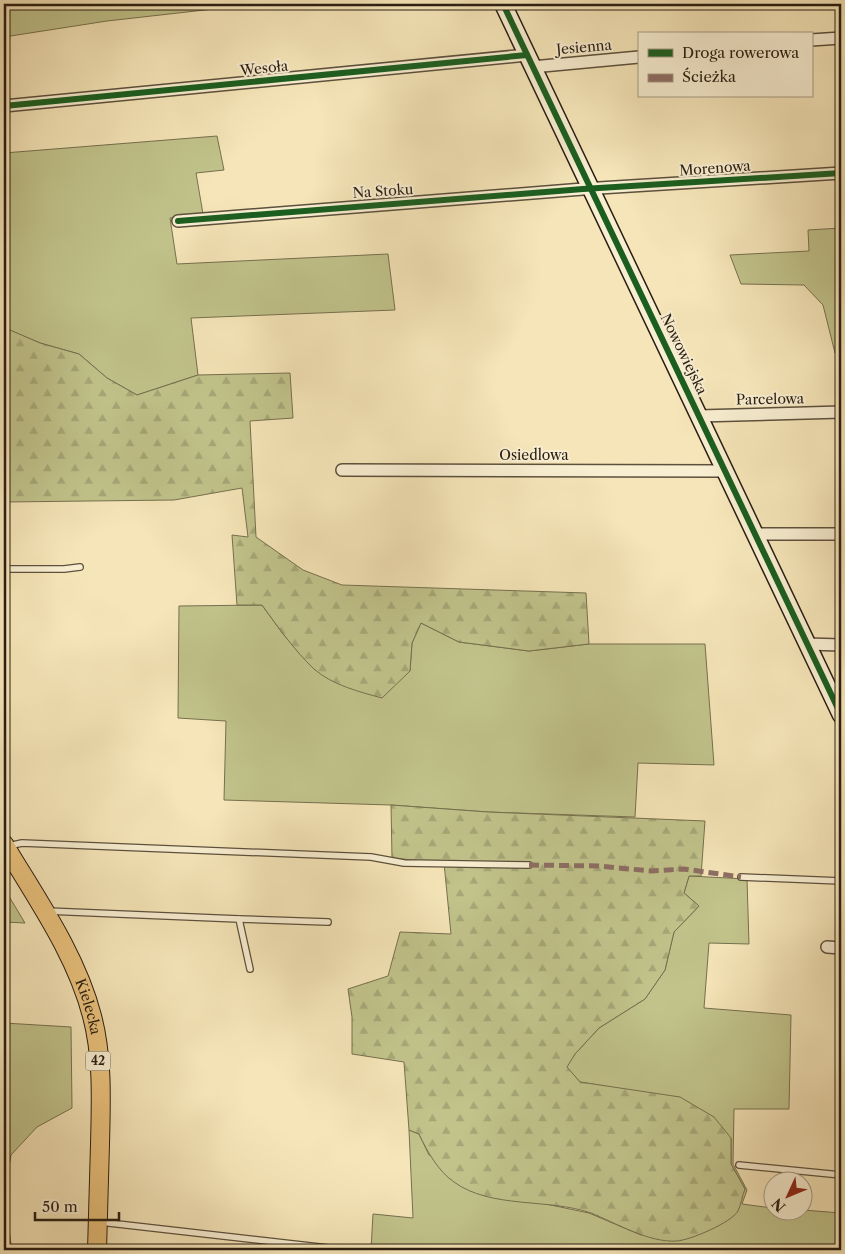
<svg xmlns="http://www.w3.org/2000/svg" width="845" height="1254" font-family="'Libre Caslon Text',serif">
	<defs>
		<pattern id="forest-firs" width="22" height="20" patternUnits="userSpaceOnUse" patternTransform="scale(1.25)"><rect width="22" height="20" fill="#c1c38b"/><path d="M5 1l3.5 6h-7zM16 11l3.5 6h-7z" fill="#a6a777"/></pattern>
	</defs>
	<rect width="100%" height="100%" fill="#f5e5b8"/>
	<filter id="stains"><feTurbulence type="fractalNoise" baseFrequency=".004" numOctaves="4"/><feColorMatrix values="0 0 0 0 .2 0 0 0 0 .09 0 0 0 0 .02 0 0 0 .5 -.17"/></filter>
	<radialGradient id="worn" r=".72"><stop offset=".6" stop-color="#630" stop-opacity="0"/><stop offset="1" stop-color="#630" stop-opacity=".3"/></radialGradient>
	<!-- grass -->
	<g fill="#c1c38b" stroke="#76704e">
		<polygon points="4,4 258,4 107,21 4,37"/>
		<polygon points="217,136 224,170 196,173 203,214 170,218 177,264 388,254 395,310 191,318 198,375 137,395 107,378 79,354 40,343 9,330 4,320 4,153"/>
		<polygon points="841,228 841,353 835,353 823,305 804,285 741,284 730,255 809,251 808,230"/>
		<polygon points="262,605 283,634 315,670 410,671 412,643 421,623 459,642 529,651 589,644 705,644 714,765 638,763 635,817 488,812 391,805 224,800 226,721 178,718 179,606"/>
		<polygon points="689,876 747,879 749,944 709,943 704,1008 791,1015 789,1109 734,1109 733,1164 747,1190 742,1204 772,1208 772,1212 803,1210 841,1213 841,1250 371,1250 373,1214 413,1218 409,1130 419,1134 429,1155 546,1204 589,1213 641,1235 745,1189 731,1164 731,1138 622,1089 580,1082 566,1067 575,1054 599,1028 645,999 665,970 674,932 699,906 684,893"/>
		<polygon points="4,888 25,923 4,922"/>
		<polygon points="4,1023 71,1027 72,1108 37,1127 11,1155 4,1199 12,1250 4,1250"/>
	</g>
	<!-- forest -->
	<g fill="url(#forest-firs)" stroke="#76704e">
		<path d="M 4,320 L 10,330 L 40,343 L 79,354 L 107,378 L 137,395 L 198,375 L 290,373 L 293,418 L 250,421 L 256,537 L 303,570 L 342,585 L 586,593 L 589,644 L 529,651 L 459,642 L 421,623 L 412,643 L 410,671 L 382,698 C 360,692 332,685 314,669 C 294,650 278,627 262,605 L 237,605 L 232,535 L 248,537 L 242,488 L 174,500 L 4,502 Z"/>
		<path d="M 391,805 L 488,812 L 705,821 L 701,876 L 689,876 L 684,893 L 699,906 L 674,932 L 665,970 L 645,999 L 599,1028 L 575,1054 L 567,1067 L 580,1082 L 680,1097 L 714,1117 L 731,1138 L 731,1164 L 745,1189 C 742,1196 741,1205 738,1211 C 731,1223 690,1240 677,1241 C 649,1243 616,1223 591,1213 C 548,1198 491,1209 454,1182 C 438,1171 427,1151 419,1134 L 409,1130 L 404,1062 L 352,1054 L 352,1017 L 348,989 L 388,976 L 400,932 L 451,934 L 444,863 L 392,858 Z"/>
	</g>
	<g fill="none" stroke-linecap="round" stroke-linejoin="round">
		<defs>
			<g id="lane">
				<polyline points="4,569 64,569 80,567"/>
				<polyline points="8,846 22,843 371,857 404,863 529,865"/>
				<polyline points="741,877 841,881"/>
				<polyline points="47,911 239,919 250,969"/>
				<polyline points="239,919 328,922"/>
				<polyline points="739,1165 841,1175"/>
				<polyline points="100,1222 346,1250"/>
			</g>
			<g id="street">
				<polyline points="811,40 841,38"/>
				<polyline points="532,67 639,57"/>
				<polyline points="4,106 527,55"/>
				<polyline points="178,221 583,189 841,173"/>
				<polyline points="699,416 841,412"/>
				<polyline points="342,470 726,471"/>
				<polyline points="755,534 841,534"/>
				<polyline points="807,644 841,645"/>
				<polyline points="827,947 841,948"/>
			</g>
			<polyline id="secondary" points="503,4 841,715"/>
			<g id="primary">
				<path id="s1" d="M 4,844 C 36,898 76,954 92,1016 C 103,1057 101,1102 100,1144 C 99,1179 98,1215 97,1250"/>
			</g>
		</defs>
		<!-- lane casing -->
		<use href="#lane" stroke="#5d503c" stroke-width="8"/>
		<!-- street casing -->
		<use href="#street" stroke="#5d503c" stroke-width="14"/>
		<!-- secondary casing -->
		<use href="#secondary" stroke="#2a1e12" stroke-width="19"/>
		<!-- primary casing -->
		<use href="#primary" stroke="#2a1e12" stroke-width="20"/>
		<!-- lane -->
		<use href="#lane" stroke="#f8eed1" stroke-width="5.5"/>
		<!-- street -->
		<use href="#street" stroke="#f8eed1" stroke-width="11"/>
		<!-- secondary -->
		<use href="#secondary" stroke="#f8eed1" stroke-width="16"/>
		<!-- primary -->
		<use href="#primary" stroke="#eac27c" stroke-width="18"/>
		<!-- quiet -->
		<polyline stroke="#8d6e63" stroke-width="5" stroke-dasharray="10 5" stroke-linecap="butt" points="529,865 598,866 651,871 684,869 741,877"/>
		<defs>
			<g id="cycleway">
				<polyline points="503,4 841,715"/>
				<polyline points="4,106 527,55"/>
				<polyline points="178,221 583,189 841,173"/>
			</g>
		</defs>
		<!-- cycleway casing -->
		<use href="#cycleway" stroke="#f8eed1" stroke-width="9"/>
		<!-- cycleway -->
		<use href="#cycleway" stroke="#1b5e20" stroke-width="6"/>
	</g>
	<g text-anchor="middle" stroke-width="4" stroke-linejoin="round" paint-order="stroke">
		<!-- shield labels -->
		<rect fill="#f8eed1" stroke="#685c4b" stroke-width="1" x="85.5" y="1051.5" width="25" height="19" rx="4"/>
		<g font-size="12" font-weight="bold" fill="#2a1e12">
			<text x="98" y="1065">42</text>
		</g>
		<!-- street labels -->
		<g font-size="14" fill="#2a1e12" stroke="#f8eed1">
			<text transform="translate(584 47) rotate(-5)" y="5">Jesienna</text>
			<text transform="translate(264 68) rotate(-6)" y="5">Wesoła</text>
			<text transform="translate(715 168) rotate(-4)" y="5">Morenowa</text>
			<text transform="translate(383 191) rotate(-4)" y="5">Na Stoku</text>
			<text transform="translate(684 354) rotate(64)" y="5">Nowowiejska</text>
			<text transform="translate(770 399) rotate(-1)" y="5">Parcelowa</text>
			<text x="534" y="460">Osiedlowa</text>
			<text dy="5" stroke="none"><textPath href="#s1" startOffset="184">Kielecka</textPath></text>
		</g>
	</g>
	<!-- margin -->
	<rect width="845" height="1254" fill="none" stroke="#f5e5b8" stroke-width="20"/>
	<rect x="5" y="5" width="835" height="1244" fill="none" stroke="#2a1e12" stroke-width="2.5"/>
	<rect x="10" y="10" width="825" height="1234" fill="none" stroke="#2a1e12"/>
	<!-- legend -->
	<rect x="638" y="32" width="175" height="65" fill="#f8eed1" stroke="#a69b85"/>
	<rect x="648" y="49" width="25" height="8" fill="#1b5e20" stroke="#a69b85"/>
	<text x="682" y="58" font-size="15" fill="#2a1e12">Droga rowerowa</text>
	<rect x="648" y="74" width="25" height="8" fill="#8d6e63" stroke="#a69b85"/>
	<text x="682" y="82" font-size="15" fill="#2a1e12">Ścieżka</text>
	<!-- north arrow -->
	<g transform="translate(788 1196) rotate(226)"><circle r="24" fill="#f8eed1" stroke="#a69b85"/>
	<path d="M0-4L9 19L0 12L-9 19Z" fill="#8f2418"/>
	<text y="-8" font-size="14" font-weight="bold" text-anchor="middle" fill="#2a1e12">N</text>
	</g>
	<!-- scale -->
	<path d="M35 1212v8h84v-8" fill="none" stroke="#2a1e12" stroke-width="2.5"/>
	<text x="42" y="1212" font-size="15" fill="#2a1e12" stroke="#f8eed1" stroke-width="4" paint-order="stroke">50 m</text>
	<rect width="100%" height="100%" filter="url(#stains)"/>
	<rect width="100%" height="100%" fill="url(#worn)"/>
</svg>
